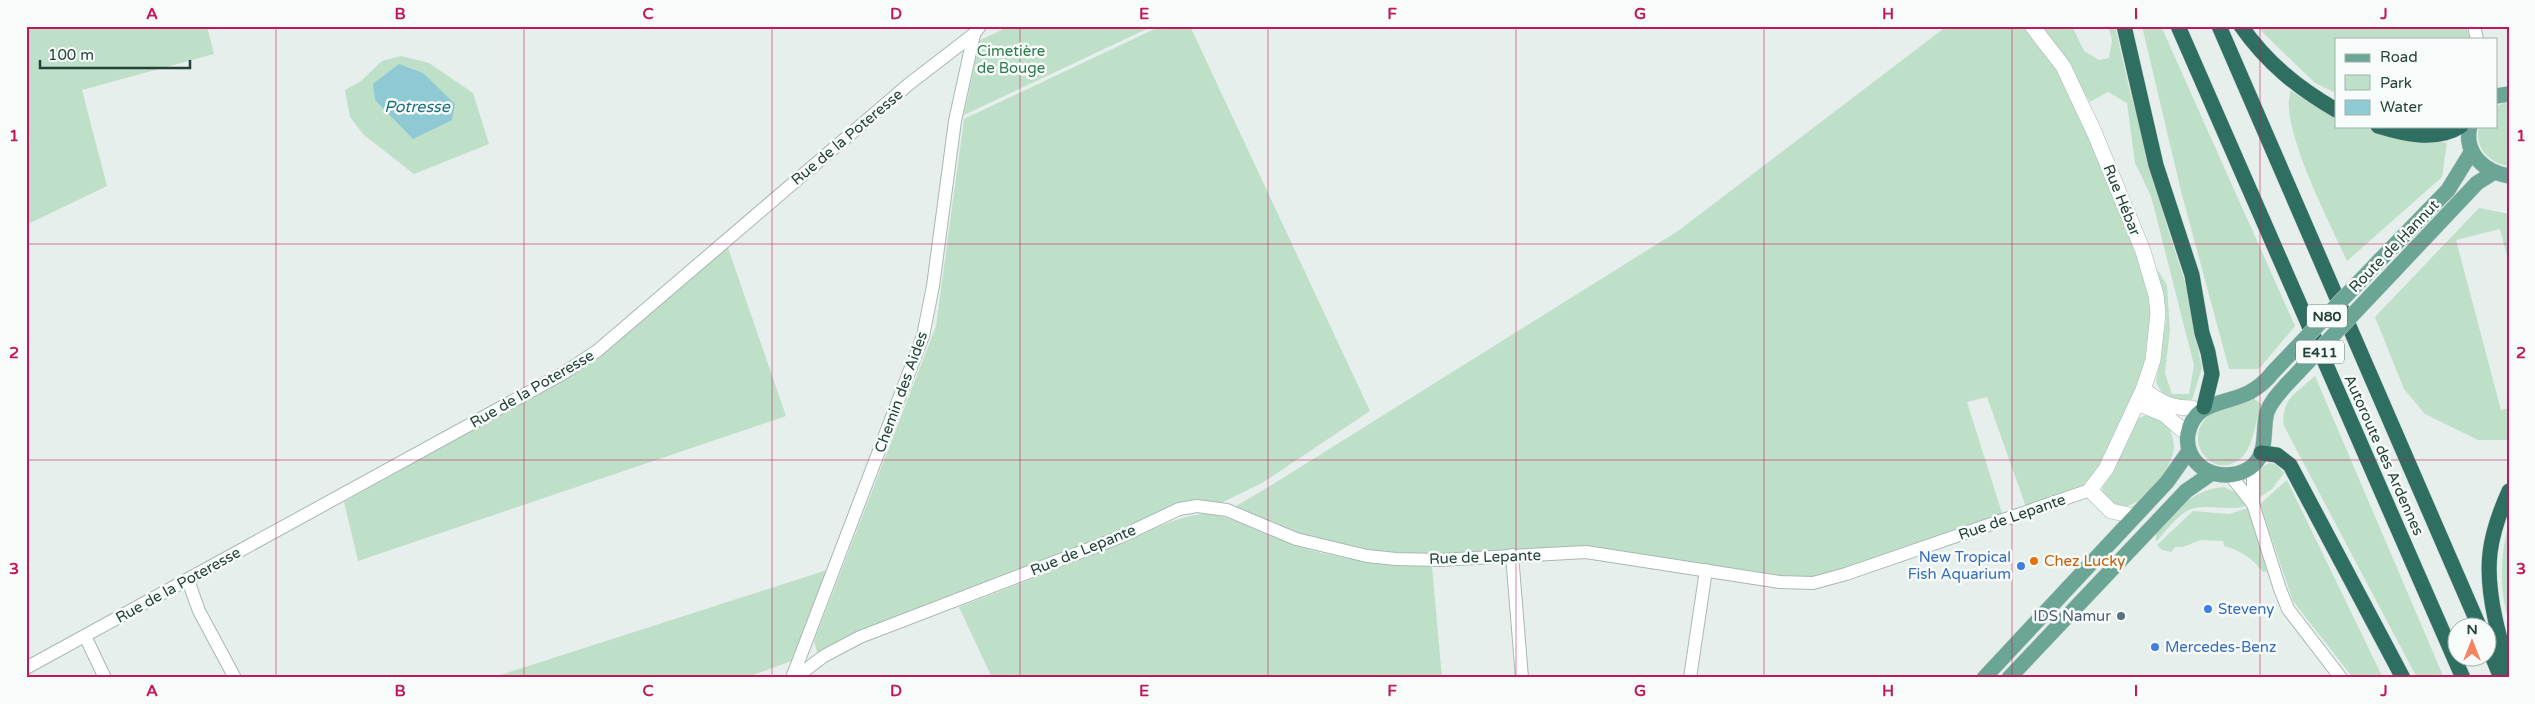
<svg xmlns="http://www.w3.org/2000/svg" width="2535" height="704" font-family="'Varela Round',sans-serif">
	<rect width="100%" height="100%" fill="#e6efeb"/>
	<!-- green -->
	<g fill="#bfe0c8">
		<polygon points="26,26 207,26 214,54 82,90 107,186 26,225"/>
		<polygon points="1000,26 1153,26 964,115 980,40 1002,30"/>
		<polygon points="1161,26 1190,26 1370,411 1262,483 1217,505 1188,505 818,655 814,641 936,326 964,119"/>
		<polygon points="1947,26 2025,26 2050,59 2071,95 2141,262 2152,300 2152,345 2140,387 2103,463 2088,486 2027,510 1987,397 1967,402 2003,516 1823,577 1797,580 1585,549 1443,555 1379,551 1330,543 1280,529 1231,509 1265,489 1678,231"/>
		<polygon points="2038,26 2072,26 2084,51 2099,60 2109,58 2112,40 2108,26 2115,26 2129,87 2168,230 2185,282 2202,368 2191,403 2166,400 2156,382 2166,320 2157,269 2167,285 2170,330 2165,373 2172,394 2189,394 2194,365 2151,196 2135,163 2127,103 2108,92 2090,102 2054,44"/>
		<polygon points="2142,26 2161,26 2295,326 2259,369 2229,369 2181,191"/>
		<polygon points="2256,26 2466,26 2470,39 2336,39 2336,93 2315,83"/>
		<polygon points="401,56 429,63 473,93 489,144 414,174 364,135 350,117 345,90 361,81 382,61"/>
		<path d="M 2291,91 L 2336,119 L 2336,126 C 2373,126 2410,137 2447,143 L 2442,177 L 2347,261 C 2332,227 2277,122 2291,91 Z"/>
		<path d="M 2504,103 L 2509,103 L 2507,166 C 2488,162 2474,147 2479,126 L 2496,126 L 2496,106 Z"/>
		<polygon points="2479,208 2509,214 2509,264 2500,229 2456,240 2501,410 2509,408 2509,440 2478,440 2425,414 2404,389 2375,317"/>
		<polygon points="727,245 786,416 358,561 344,502 579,371"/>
		<path d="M 2315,376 L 2444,678 L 2417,678 L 2284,426 C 2280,399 2297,393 2315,376 Z"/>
		<path d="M 2253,398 L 2262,405 C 2254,421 2255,446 2240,459 C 2211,483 2176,433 2216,411 C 2227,405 2241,402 2253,398 Z"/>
		<path d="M 2149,414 L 2169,424 C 2170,431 2174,440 2174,447 C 2173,468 2141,511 2119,506 C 2113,505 2107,499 2102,496 L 2103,482 L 2137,419 Z"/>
		<polygon points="2269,463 2276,464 2284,473 2272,489 2257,499 2258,470"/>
		<polygon points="2287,480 2383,678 2353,678 2293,601 2260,504"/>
		<path d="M 2224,487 L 2239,494 L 2247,506 C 2225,511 2213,505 2195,508 C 2181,510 2165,532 2156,542 L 2156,533 C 2178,510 2190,490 2224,487 Z"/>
		<path d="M 2248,508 L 2267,571 L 2263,572 C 2252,558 2242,551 2224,546 L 2223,541 L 2200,540 L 2183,547 L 2175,547 L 2171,552 L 2162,550 L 2157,545 L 2193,511 L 2229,514 Z"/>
		<path d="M 1212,513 C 1239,521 1262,533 1288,543 C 1333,559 1384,565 1432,566 L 1442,678 L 992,678 L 959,607 C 1011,587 1064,567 1116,545 C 1148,532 1176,515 1212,513 Z"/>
		<path d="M 2509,523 L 2509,622 C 2499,591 2500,554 2509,523 Z"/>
		<polygon points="827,570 794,660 745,678 491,678"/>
	</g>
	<!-- water -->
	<polygon fill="#8ec9d4" points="399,64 423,73 455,104 452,120 413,139 375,100 373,84"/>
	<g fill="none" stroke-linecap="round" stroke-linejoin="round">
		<defs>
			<g id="minor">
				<polyline points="2474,26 2477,39"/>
				<polyline points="2253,465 2253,504 2280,589 2288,609 2341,678"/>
				<polyline points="2230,475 2253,504"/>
				<polyline points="1512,555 1522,678"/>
				<polyline points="188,580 199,611 235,678"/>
				<polyline points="85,636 105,678"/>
				<polyline points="26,668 562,374 597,351 909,84 974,34 980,26"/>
				<polyline points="792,678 923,336 933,286 955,121 974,34"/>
				<polyline points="795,678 824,656 860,637 1120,537 1179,509 1197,506 1227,510 1296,539 1367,556 1396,559 1439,560 1586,552 1780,582 1813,583 1846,574 2090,490"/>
				<polyline points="1690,678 1706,570"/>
			</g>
			<g id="tertiary">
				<polyline points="2032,26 2063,66 2095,134 2143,251 2156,295 2158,313 2153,360 2143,390 2106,469 2090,490 2111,511 2134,516"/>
				<path d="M 2143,390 C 2162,402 2168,408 2192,408"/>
				<polyline points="2137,403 2164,414 2181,429"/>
			</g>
			<g id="primary">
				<polyline points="2496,96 2509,94"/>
				<path d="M 2470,126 C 2463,154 2485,172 2509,176"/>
				<polyline points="2380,260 2448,190 2472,151"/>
				<polyline points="2393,272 2477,183 2493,173"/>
				<path d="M 2273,372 C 2267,380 2259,387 2250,392 C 2226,405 2194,400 2188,434 C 2186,445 2190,457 2199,465 C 2216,481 2251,478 2261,454 C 2266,441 2263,426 2267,412 C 2271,401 2279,393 2287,384"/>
				<polyline points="1984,678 2167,482 2189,451"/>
				<polyline points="2009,678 2186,491 2212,473"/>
			</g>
			<g id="motorway">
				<polyline points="2124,26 2156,165 2192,275 2202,333 2208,352 2212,374 2204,407"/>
				<polyline points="2178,26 2463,678"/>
				<polyline points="2219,26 2479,626"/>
				<path d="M 2241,26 C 2267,63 2298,88 2336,110"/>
				<path d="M 2378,126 C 2404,134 2436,142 2461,126"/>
				<polyline points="2261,453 2277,455 2290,465 2403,678"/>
				<polyline points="2488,646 2501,678"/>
				<path d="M 2504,678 C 2505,652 2500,641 2495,618 C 2484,567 2488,538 2509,491"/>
			</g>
		</defs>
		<!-- minor casing -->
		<use href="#minor" stroke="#a8b8b2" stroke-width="14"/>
		<!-- tertiary casing -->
		<use href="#tertiary" stroke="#a8b8b2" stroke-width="16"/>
		<!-- primary casing -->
		<use href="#primary" stroke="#c2cac8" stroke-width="16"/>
		<!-- motorway casing -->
		<use href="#motorway" stroke="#c2cac8" stroke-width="16"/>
		<!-- minor -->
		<use href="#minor" stroke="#fff" stroke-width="12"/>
		<!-- tertiary -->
		<use href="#tertiary" stroke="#fff" stroke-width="15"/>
		<!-- primary -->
		<use href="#primary" stroke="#6aa596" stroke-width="15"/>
		<!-- motorway -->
		<use href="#motorway" stroke="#2f6f62" stroke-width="15"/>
		<defs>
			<g id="primary-bridge">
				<polyline points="2273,372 2380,260"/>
				<polyline points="2287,384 2393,272"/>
			</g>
		</defs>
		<!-- primary-bridge casing -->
		<use href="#primary-bridge" stroke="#c2cac8" stroke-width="16" stroke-linecap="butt"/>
		<!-- primary-bridge -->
		<use href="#primary-bridge" stroke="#6aa596" stroke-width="15"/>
	</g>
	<!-- grid -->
	<path fill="none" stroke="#c2185b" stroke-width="1" stroke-opacity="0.55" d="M 276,26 L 276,678M 524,26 L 524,678M 772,26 L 772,678M 1020,26 L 1020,678M 1268,26 L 1268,678M 1516,26 L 1516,678M 1764,26 L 1764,678M 2012,26 L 2012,678M 2260,26 L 2260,678M 26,244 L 2509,244M 26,460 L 2509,460"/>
	<!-- markers -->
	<circle fill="#e8710a" stroke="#f7fbf9" stroke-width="2" cx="2034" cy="561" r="5"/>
	<g fill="#3f7fe0" stroke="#f7fbf9" stroke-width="2">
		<circle cx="2021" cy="566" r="5"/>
		<circle cx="2208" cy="609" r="5"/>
		<circle cx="2155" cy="647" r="5"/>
	</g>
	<circle fill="#5c6f8a" stroke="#f7fbf9" stroke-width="2" cx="2121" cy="616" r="5"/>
	<g text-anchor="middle" stroke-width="5" stroke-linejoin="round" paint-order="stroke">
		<!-- shield labels -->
		<g fill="#f7fbf9" stroke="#637a73" stroke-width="1">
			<rect x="2307" y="304.5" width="40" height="23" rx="4"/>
			<rect x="2296" y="340.5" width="48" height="23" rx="4"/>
		</g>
		<g font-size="14" font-weight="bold" fill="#24423a">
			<text x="2327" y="321">N80</text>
			<text x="2320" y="357">E411</text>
		</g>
		<!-- park labels -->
		<g font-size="15" fill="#2d7a4b" stroke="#f7fbf9">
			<text x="1011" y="56">Cimetière<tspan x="1011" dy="17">de Bouge</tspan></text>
		</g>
		<!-- street labels -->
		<g font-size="15" fill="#24423a" stroke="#f7fbf9">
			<text transform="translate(847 137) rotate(-40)" y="5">Rue de la Poteresse</text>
			<text transform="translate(2122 200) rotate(68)" y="5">Rue Hébar</text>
			<text transform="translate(2394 246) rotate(-46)" y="5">Route de Hannut</text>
			<text transform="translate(532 389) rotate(-30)" y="5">Rue de la Poteresse</text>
			<text transform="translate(901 392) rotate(-70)" y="5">Chemin des Aides</text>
			<text transform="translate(2384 455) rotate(66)" y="5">Autoroute des Ardennes</text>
			<text transform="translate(2012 517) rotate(-19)" y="5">Rue de Lepante</text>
			<text transform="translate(1083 550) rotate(-22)" y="5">Rue de Lepante</text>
			<text transform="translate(1485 557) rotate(-2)" y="5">Rue de Lepante</text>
			<text transform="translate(178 585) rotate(-29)" y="5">Rue de la Poteresse</text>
		</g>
		<!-- shop labels -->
		<g font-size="15" fill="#366cbe" stroke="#f7fbf9" text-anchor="start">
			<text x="2011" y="562" text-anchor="end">New Tropical<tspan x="2011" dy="17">Fish Aquarium</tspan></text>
			<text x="2218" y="614">Steveny</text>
			<text x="2165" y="652">Mercedes-Benz</text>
		</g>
		<!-- food labels -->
		<g font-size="15" fill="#c56008" stroke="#f7fbf9" text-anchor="start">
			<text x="2044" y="566">Chez Lucky</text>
		</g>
		<!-- service labels -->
		<g font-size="15" fill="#4e5e75" stroke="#f7fbf9" text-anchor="end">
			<text x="2111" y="621">IDS Namur</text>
		</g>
		<!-- water labels -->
		<g font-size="16" font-style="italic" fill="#1c6f80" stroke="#f7fbf9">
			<text x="417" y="112">Potresse</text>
		</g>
	</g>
	<!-- border -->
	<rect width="2535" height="704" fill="none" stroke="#f7fbf9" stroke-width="55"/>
	<!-- legend -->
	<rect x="2335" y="38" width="162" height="90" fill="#f7fbf9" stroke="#a3b1ad"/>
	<rect x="2345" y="54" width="25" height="8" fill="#6aa596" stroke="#a3b1ad"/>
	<text x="2380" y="62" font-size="15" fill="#24423a">Road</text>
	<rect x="2345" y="75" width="25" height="15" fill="#bfe0c8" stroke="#a3b1ad"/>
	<text x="2380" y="88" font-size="15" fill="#24423a">Park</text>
	<rect x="2345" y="100" width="25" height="15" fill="#8ec9d4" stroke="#a3b1ad"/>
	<text x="2380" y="112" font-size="15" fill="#24423a">Water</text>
	<!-- north arrow -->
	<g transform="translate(2472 642)"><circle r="24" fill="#f7fbf9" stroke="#a3b1ad"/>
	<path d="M0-4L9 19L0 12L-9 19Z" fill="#f4845f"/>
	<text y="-8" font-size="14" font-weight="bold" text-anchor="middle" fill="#24423a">N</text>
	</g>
	<!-- scale -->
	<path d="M40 60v8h150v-8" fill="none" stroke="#24423a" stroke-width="2.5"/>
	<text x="48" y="60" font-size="15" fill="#24423a" stroke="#f7fbf9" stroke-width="4" paint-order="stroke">100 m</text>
	<rect x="28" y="28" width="2480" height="648" fill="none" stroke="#c2185b" stroke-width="2"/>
	<g font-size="16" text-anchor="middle" font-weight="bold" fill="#c2185b">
		<text x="152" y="19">A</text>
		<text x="400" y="19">B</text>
		<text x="648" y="19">C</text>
		<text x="896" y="19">D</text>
		<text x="1144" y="19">E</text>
		<text x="1392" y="19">F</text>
		<text x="1640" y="19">G</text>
		<text x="1888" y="19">H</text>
		<text x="2136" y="19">I</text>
		<text x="2384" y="19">J</text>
		<text x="14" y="141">1</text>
		<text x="2521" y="141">1</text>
		<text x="14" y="358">2</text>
		<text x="2521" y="358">2</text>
		<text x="14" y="574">3</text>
		<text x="2521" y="574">3</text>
		<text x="152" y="696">A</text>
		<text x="400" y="696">B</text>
		<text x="648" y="696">C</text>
		<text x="896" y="696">D</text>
		<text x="1144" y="696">E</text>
		<text x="1392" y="696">F</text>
		<text x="1640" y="696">G</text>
		<text x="1888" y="696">H</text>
		<text x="2136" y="696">I</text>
		<text x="2384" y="696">J</text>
	</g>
</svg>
